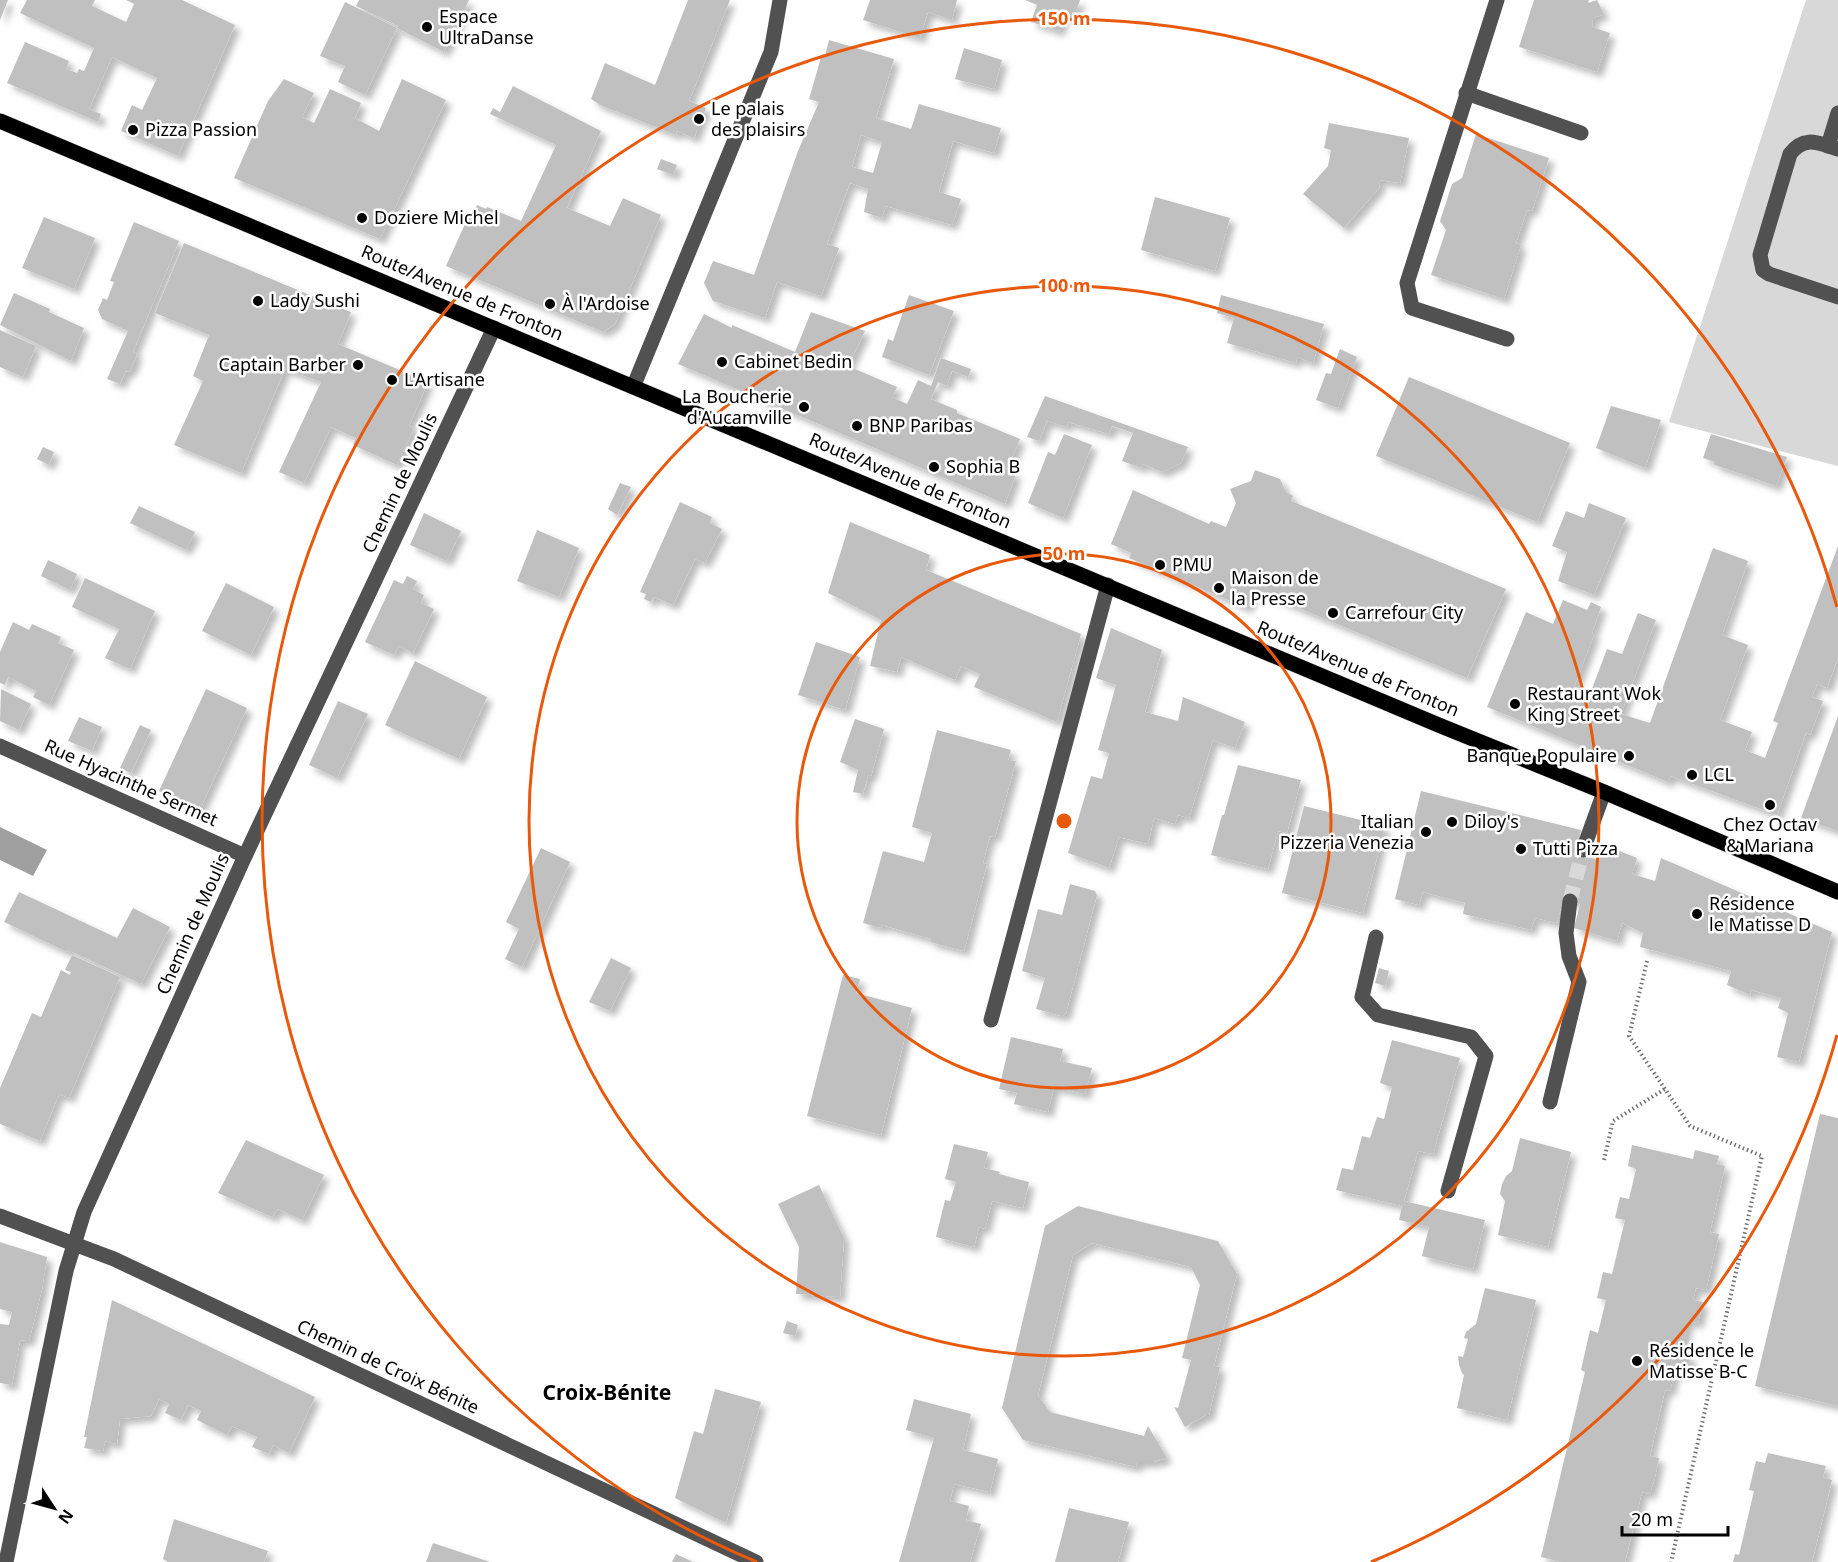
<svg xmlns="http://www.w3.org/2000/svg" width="1838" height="1562" font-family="'Noto Sans',sans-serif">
	<defs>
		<filter id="shadow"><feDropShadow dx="5.5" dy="5.5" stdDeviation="3" flood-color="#0004"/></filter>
	</defs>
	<rect width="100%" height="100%" fill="#fff"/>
	<!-- green -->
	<polygon fill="#d8d8d8" points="1806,0 1838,0 1838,466 1669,422"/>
	<!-- water -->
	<polygon fill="#9f9f9f" points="0,827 47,850 33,876 0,860"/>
	<!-- building -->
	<g fill="#c0c0c0" fill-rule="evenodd" filter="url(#shadow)">
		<polygon points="0,0 8,0 0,20"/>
		<polygon points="27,0 95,0 92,6 126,22 134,4 126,0 182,0 235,25 178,156 121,131 132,105 142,110 157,78 112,57 89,109 101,114 98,122 7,83 25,42 69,61 66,69 77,73 79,69 84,71 94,48 20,13"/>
		<polygon points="359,0 469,0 444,52 397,28 398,26 356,6"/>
		<polygon points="688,0 730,0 689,101 706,108 694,138 677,131 676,135 600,105 591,99 605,63 655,85"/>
		<polygon points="870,0 957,0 952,20 928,12 920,38 863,20"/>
		<polygon points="1025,0 1080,0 1074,16 1065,13 1059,31 1031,22 1037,5"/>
		<polygon points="1534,0 1589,0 1588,3 1597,0 1604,14 1593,18 1592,27 1610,33 1597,72 1519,47"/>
		<polygon points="345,2 397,28 365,95 338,82 345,66 320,56"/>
		<path d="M 829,40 L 894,59 L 876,118 L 911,129 L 919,104 L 1001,128 L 994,153 L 953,141 L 939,192 L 961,199 L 952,225 L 886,206 L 882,218 L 864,212 L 868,189 L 850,183 L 827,244 L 839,248 L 821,296 L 777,282 L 765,318 L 713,301 L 704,283 L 713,261 L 754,275 L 798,151 L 819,102 L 809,99 L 822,54 L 825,56 ZM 861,135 L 882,142 L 873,173 L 852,167 Z"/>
		<polygon points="964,48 1002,60 994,89 955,79"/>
		<polygon points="284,79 314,93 302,117 314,123 330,89 361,103 355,118 379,131 402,79 446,100 380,239 234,178 268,101"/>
		<polygon points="513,86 601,131 567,208 610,226 623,198 661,215 615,324 603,332 446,266 470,213 473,214 477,205 486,209 487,207 521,221 556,145 490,114 493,108 500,112"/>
		<polygon points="1329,123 1409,138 1400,183 1380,180 1379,188 1344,228 1303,194 1328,166 1331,150 1324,148"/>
		<polygon points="1476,134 1549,158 1532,211 1527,210 1516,243 1521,245 1504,299 1431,275 1446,230 1440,221 1452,184 1462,178"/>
		<polygon points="661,159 677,165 673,175 657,169"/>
		<polygon points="1155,197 1230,218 1215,271 1141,250"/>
		<polygon points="44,217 95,238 74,289 22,268"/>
		<polygon points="134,222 179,241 133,352 137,354 130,372 126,371 120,384 107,379 128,331 102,319 98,310 103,298 107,300 114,282 110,281"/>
		<polygon points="184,243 351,312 338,344 428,382 409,426 414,428 397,465 353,445 356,438 331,427 304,483 279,472 321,382 285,369 241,473 174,445 203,381 193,376 209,335 155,313"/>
		<polygon points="14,293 50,309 49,312 84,328 71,361 0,325"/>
		<polygon points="909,295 954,311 929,375 882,357 888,339 893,341"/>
		<polygon points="1221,295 1324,324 1313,363 1297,357 1296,363 1227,343 1234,318 1217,313"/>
		<polygon points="811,312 865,331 848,366 897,387 892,397 907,404 918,380 931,386 941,358 971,369 968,377 952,371 947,386 938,382 931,399 957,410 957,413 1020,439 1007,469 1016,474 1005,504 678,364 704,314 732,328 732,325 795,352"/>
		<polygon points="0,330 36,346 23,377 0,367"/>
		<polygon points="1340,349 1357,357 1338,408 1316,400 1326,373 1331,374"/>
		<polygon points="1409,377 1570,443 1537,522 1376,456"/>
		<polygon points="1045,396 1188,447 1181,463 1162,472 1143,464 1141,468 1122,461 1133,433 1112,426 1109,434 1068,422 1067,427 1047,421 1039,441 1027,437"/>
		<polygon points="1611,406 1661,420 1645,468 1596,448"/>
		<polygon points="1064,434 1092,445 1063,518 1028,503 1048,452 1055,455"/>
		<polygon points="1711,434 1787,457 1776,486 1715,465 1715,462 1703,458"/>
		<polygon points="43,447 54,452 49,465 37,459"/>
		<polygon points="1255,470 1280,479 1286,492 1293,496 1291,501 1506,589 1467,678 1255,590 1247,608 1129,558 1131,553 1111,544 1133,490 1209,524 1211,521 1226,527 1236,503 1230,489 1251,481"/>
		<polygon points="620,483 631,487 617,515 608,509"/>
		<polygon points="680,502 712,517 710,523 722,529 705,563 695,559 673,605 654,597 651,602 644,599 646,594 640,592"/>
		<polygon points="1589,503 1626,518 1594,595 1558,581 1567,552 1552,546 1566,511 1584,518"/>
		<polygon points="139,506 195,532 186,550 130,523"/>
		<polygon points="424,513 461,531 447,561 410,545"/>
		<polygon points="850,522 930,555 926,570 1081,634 1057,722 974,687 980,674 961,666 955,680 901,657 897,672 870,666 881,620 828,593"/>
		<polygon points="537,530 579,548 559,597 517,581"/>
		<polygon points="1838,546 1838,658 1827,688 1817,684 1812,697 1823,701 1810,735 1806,733 1777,815 1671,776 1668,782 1487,707 1526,612 1553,624 1563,600 1587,610 1591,602 1601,607 1592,633 1594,635 1571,695 1587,702 1607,649 1622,654 1638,613 1656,620 1621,714 1650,723 1713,548 1748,561 1722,635 1748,645 1720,720 1752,732 1745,750 1765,758 1778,723 1773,721"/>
		<polygon points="48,560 77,574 70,590 41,576"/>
		<polygon points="407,576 417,581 413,589 424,595 421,603 434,609 413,653 399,646 394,655 365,642 394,580 403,584"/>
		<polygon points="85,578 155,611 130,669 105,658 119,629 72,607"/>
		<polygon points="226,583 274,607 251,655 202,631"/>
		<polygon points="13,622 29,630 32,624 61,637 58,643 74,650 49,705 33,697 36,691 8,677 5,685 0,683 0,652"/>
		<polygon points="1111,628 1162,650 1145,712 1178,721 1183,697 1245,722 1235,748 1213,740 1189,818 1178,815 1175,824 1154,818 1148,844 1119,837 1109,868 1068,853 1091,776 1102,779 1109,753 1098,750 1116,685 1096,678"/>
		<polygon points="816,642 860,657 845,710 798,695"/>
		<polygon points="415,661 487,697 459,759 385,725"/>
		<polygon points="1,689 31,704 19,730 0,721"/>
		<polygon points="206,689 247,708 199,811 159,791"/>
		<polygon points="338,701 368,714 337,778 309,765"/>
		<polygon points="1838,716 1838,831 1801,818"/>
		<polygon points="79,717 102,727 92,751 68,741"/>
		<polygon points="855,719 884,729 871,776 868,775 863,794 853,792 858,770 840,762"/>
		<polygon points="140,725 151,730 131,773 120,768"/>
		<polygon points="937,730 1011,750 1008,760 1016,761 995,837 990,836 983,863 987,864 964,951 930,942 931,939 882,925 881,928 863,923 883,851 924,862 932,833 912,827"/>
		<polygon points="1238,765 1301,780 1287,833 1278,831 1268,869 1211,855 1222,815 1224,815"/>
		<polygon points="1421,791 1581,830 1576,848 1591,853 1590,858 1596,859 1602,844 1637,858 1632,874 1655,881 1661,858 1832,932 1799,1062 1777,1057 1788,1013 1778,1008 1781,998 1751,990 1750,995 1727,985 1731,971 1640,947 1643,933 1622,923 1617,941 1574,928 1580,904 1563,899 1557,923 1535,918 1531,930 1463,914 1465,903 1423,892 1419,905 1395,899"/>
		<polygon points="1304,806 1385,826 1363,913 1282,893"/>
		<polygon points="541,848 570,862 522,967 505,959 519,929 506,922"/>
		<polygon points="1070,884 1095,891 1097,895 1066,1013 1062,1016 1036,1009 1045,978 1022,971 1038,909 1062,915"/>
		<polygon points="19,892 117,938 133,908 170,927 141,984 68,950 67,952 4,922"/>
		<polygon points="72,955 120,977 69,1098 59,1094 40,1141 0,1124 0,1088 32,1013 41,1017 61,970 70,975 71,972 65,970"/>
		<polygon points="611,958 631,968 610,1011 589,1002"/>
		<polygon points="1379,968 1389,971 1385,986 1375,983"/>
		<polygon points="843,975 860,979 856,993 912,1008 881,1135 807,1116"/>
		<polygon points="1011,1037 1063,1049 1060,1061 1092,1068 1085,1094 1054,1087 1048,1112 1014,1104 1017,1093 999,1089"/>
		<polygon points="1392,1040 1460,1058 1433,1154 1418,1151 1404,1201 1485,1220 1473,1269 1422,1256 1429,1227 1399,1220 1402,1206 1336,1190 1342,1168 1353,1170 1362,1136 1370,1138 1377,1117 1384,1119 1392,1087 1380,1083"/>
		<polygon points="1820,1114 1838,1118 1838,1406 1755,1386"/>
		<polygon points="1520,1138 1571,1152 1548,1247 1498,1235 1505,1201 1500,1194 1502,1184 1506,1176 1512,1171"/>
		<polygon points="246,1140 324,1175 302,1220 278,1209 272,1217 218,1193"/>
		<polygon points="954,1144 988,1152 984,1168 1000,1172 999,1174 1029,1182 1023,1208 992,1201 985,1229 979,1227 974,1247 936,1237 945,1200 950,1201 956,1182 945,1179"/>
		<polygon points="1632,1145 1693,1159 1695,1150 1719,1156 1717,1164 1725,1166 1710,1232 1719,1234 1706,1290 1696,1288 1693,1300 1703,1302 1698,1323 1688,1321 1681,1353 1691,1356 1686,1374 1675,1371 1670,1391 1665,1390 1650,1456 1659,1458 1655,1477 1650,1494 1642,1492 1625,1562 1561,1562 1541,1557 1585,1372 1581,1370 1590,1330 1598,1333 1606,1300 1597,1298 1603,1272 1612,1274 1625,1220 1615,1218 1620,1197 1629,1199 1636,1169 1628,1166"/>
		<polygon points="819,1185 844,1238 840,1297 796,1294 799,1247 778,1204"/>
		<polygon points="1078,1206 1218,1241 1237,1274 1214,1366 1220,1367 1209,1415 1206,1415 1185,1427 1174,1407 1178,1408 1191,1360 1182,1358 1200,1285 1191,1267 1092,1243 1073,1255 1038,1395 1050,1412 1144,1436 1148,1426 1167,1458 1153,1462 1138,1462 1136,1467 1023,1440 1002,1408 1045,1226"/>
		<polygon points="0,1242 47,1257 42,1289 29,1341 20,1340 12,1385 0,1383 0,1324 9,1325 12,1312 0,1309"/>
		<polygon points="1485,1288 1536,1300 1507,1420 1457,1408 1464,1375 1462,1373 1459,1365 1458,1356 1463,1357 1468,1339 1464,1338 1466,1332 1476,1324"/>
		<polygon points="112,1300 315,1397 289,1453 273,1445 269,1454 252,1447 257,1437 232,1426 227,1435 197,1420 201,1411 188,1405 181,1420 165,1413 169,1404 159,1399 151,1416 120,1419 117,1444 105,1441 103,1451 84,1448 87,1437 84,1437"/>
		<polygon points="787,1321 798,1325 795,1336 783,1333"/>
		<polygon points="715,1389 761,1402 726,1523 675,1498 694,1431 703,1434"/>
		<polygon points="914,1399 971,1414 963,1450 998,1459 990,1492 954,1484 950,1501 969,1506 966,1520 981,1524 970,1562 899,1562 934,1438 906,1430"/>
		<polygon points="1768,1453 1826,1466 1823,1477 1832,1480 1812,1562 1733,1562 1735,1554 1739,1555 1754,1491 1749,1490 1756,1461 1765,1463"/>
		<polygon points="1069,1508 1129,1522 1118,1562 1055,1562"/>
		<polygon points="174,1519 268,1551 264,1562 168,1562 163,1559"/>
		<polygon points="433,1543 490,1562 426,1562"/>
		<polygon points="676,1554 693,1562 672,1562"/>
	</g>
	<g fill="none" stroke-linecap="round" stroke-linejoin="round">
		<!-- minor-tunnel -->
		<polyline stroke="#d9d9d9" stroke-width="15" stroke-dasharray="15 8" stroke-linecap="butt" points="1570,901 1583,850"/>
		<defs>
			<polyline id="major" points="0,121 1441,726 1604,792 1838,892"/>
		</defs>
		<!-- major casing -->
		<use href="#major" stroke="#dbdbdb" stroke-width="16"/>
		<!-- path -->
		<g stroke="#737373" stroke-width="4" stroke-dasharray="1.5 3" stroke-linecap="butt">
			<polyline points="1647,961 1629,1036 1690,1126 1762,1156 1671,1562"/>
			<polyline points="1604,1160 1613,1121 1665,1089"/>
		</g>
		<!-- minor -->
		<g stroke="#515151" stroke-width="15">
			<polyline points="1497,0 1407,283 1412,308 1507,339"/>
			<polyline points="1466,93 1581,133"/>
			<polyline points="1828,146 1838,113"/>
			<path d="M 1838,149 C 1818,143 1804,135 1790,154 L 1760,255 L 1763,270 L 1769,274 L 1838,297"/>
			<polyline points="634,385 771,52 780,0"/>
			<polyline points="0,746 245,856"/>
			<polyline points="1583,850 1604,792"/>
			<polyline points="1376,937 1362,997 1378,1015 1471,1037 1486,1056 1448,1191"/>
			<polyline points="991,1020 1108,585"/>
			<polyline points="1550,1102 1579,982 1569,956 1566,933 1570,901"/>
			<polyline points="0,1216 114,1259 756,1562"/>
			<polyline points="6,1562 66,1271 84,1212 245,856 494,328"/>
		</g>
		<!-- major -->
		<use href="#major" stroke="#000" stroke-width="15"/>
	</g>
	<!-- distance rings -->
	<g fill="none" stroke="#e8590c" stroke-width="3">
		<circle cx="1064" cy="821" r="267"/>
		<circle cx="1064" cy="821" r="535"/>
		<path d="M1837 1035A802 802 0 0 1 1371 1562M757 1562A802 802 0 1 1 1837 607"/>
	</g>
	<!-- markers -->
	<g fill="#000" stroke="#fff" stroke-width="2">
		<circle cx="427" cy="27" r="6"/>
		<circle cx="699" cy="119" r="6"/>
		<circle cx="133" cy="130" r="6"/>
		<circle cx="362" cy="218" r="6"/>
		<circle cx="258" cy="301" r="6"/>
		<circle cx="550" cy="304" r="6"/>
		<circle cx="722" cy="362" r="6"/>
		<circle cx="358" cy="365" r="6"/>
		<circle cx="392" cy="380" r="6"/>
		<circle cx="804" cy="407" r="6"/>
		<circle cx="857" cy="426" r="6"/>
		<circle cx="934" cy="467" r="6"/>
		<circle cx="1160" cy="565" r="6"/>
		<circle cx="1219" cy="588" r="6"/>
		<circle cx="1333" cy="613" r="6"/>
		<circle cx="1515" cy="704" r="6"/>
		<circle cx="1629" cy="756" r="6"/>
		<circle cx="1692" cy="775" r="6"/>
		<circle cx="1770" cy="805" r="6"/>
		<circle cx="1452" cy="822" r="6"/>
		<circle cx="1426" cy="832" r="6"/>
		<circle cx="1521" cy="849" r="6"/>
		<circle cx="1697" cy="914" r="6"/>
		<circle cx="1637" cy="1361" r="6"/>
	</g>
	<g text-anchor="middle" stroke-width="5" stroke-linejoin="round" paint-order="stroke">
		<!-- poi labels -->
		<g font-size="18" fill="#000" stroke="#fff" text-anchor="start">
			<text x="439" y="23">Espace<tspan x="439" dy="21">UltraDanse</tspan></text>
			<text x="711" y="115">Le palais<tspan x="711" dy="21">des plaisirs</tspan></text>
			<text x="145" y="136">Pizza Passion</text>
			<text x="374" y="224">Doziere Michel</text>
			<text x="270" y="307">Lady Sushi</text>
			<text x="562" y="310">À l'Ardoise</text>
			<text x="734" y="368">Cabinet Bedin</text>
			<text x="346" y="371" text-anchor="end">Captain Barber</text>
			<text x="404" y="386">L'Artisane</text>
			<text x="792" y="403" text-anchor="end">La Boucherie<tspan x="792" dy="21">d'Aucamville</tspan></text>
			<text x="869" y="432">BNP Paribas</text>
			<text x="946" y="473">Sophia B</text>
			<text x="1172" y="571">PMU</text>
			<text x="1231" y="584">Maison de<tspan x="1231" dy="21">la Presse</tspan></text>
			<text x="1345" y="619">Carrefour City</text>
			<text x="1527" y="700">Restaurant Wok<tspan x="1527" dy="21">King Street</tspan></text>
			<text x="1617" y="762" text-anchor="end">Banque Populaire</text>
			<text x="1704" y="781">LCL</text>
			<text x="1414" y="828" text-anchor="end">Italian<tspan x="1414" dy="21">Pizzeria Venezia</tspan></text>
			<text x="1464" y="828">Diloy's</text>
			<text x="1770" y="831" text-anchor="middle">Chez Octav<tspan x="1770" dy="21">&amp; Mariana</tspan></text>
			<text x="1533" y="855">Tutti Pizza</text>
			<text x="1709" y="910">Résidence<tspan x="1709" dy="21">le Matisse D</tspan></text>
			<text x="1649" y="1357">Résidence le<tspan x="1649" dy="21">Matisse B-C</tspan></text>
		</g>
		<!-- street labels -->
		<g font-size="18" fill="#000" stroke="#fff">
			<text transform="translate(462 293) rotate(23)" y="6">Route/Avenue de Fronton</text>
			<text transform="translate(910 481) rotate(23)" y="6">Route/Avenue de Fronton</text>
			<text transform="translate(400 483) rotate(-65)" y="6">Chemin de Moulis</text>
			<text transform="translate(1358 669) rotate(23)" y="6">Route/Avenue de Fronton</text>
			<text transform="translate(131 783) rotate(24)" y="6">Rue Hyacinthe Sermet</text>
			<text transform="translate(193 924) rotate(-66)" y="6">Chemin de Moulis</text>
			<text transform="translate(388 1367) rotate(25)" y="6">Chemin de Croix Bénite</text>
		</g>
		<!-- quarter labels -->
		<g font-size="21" font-weight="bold" fill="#000" stroke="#fff">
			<text x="607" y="1400">Croix-Bénite</text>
		</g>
	</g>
	<circle cx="1064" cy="821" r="9" fill="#e8590c" stroke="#fff" stroke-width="3"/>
	<g font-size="18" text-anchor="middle" font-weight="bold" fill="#e8590c" stroke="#fff" stroke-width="5" stroke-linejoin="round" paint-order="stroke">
		<text x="1064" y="25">150 m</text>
		<text x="1064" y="292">100 m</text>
		<text x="1064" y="560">50 m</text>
	</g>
	<!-- north arrow -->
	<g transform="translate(54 1508) rotate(126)" stroke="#ffffff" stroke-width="4.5" paint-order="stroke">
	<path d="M0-4.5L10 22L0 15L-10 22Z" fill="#000000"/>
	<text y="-9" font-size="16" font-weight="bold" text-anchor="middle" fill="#000000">N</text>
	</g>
	<!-- scale -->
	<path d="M1622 1526v9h106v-9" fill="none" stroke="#000000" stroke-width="3"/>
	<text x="1631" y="1526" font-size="18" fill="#000000" stroke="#ffffff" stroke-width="4.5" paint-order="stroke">20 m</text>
</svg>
